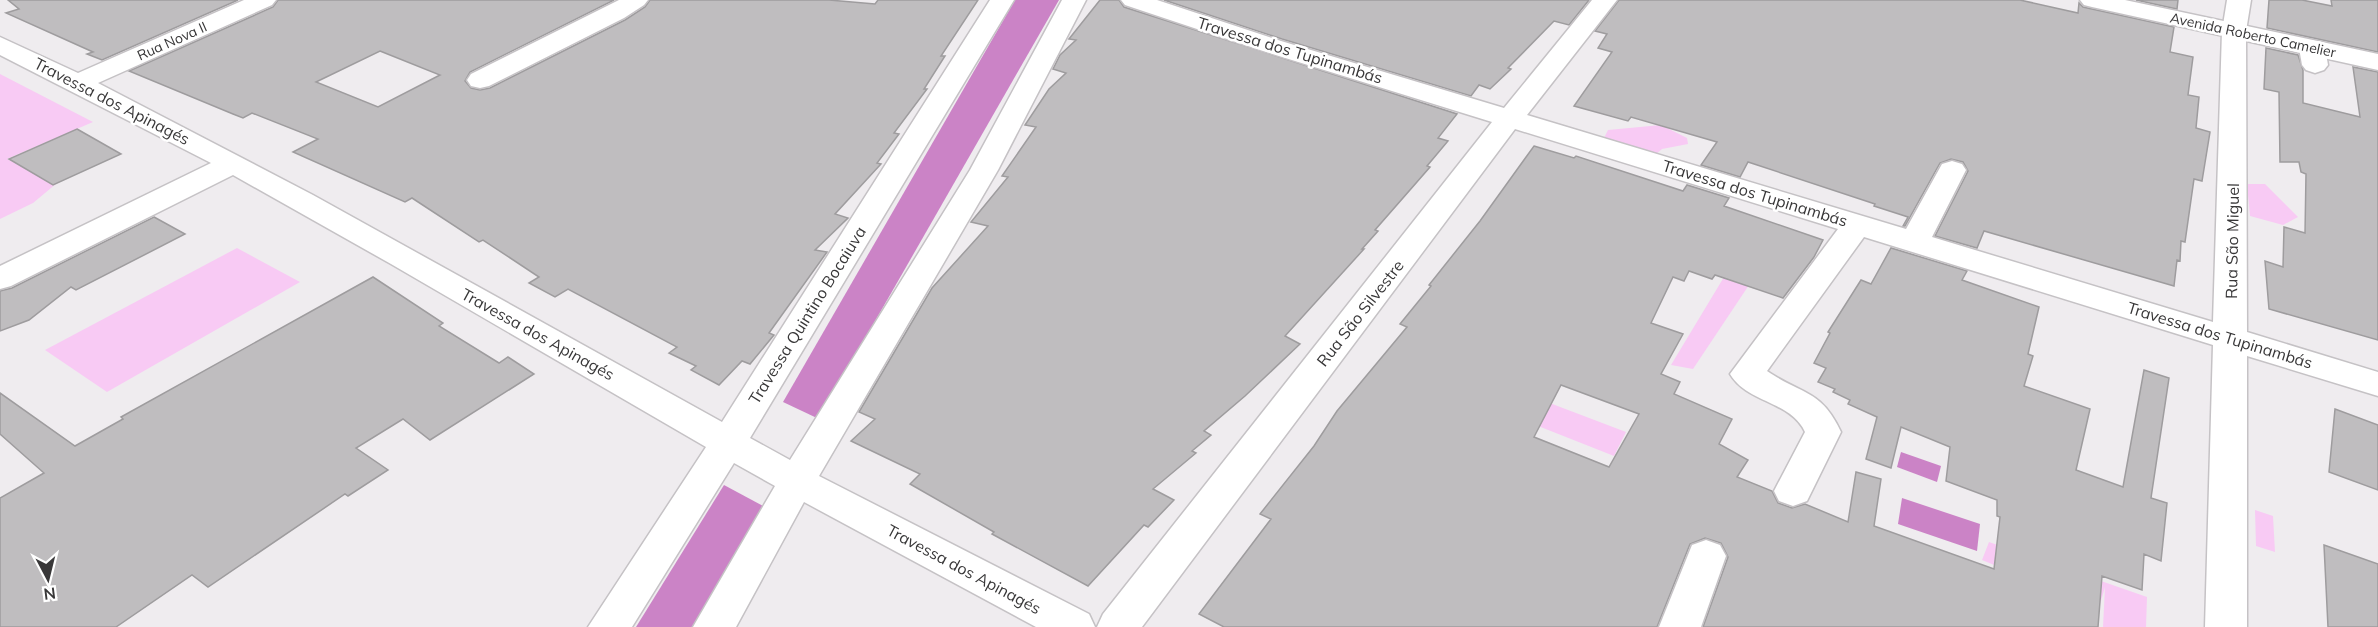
<svg xmlns="http://www.w3.org/2000/svg" width="2378" height="627" font-family="Mulish,sans-serif">
	<rect width="100%" height="100%" fill="#efecef"/>
	<!-- green -->
	<g fill="#f8caf4">
		<polygon points="0,74 93,122 7,159 57,183 33,203 0,219"/>
		<polygon points="1661,125 1687,138 1688,144 1662,149 1655,155 1603,140 1608,130"/>
		<polygon points="2247,184 2265,184 2298,217 2283,225 2250,216"/>
		<polygon points="1759,219 1757,273 1693,369 1671,365"/>
		<polygon points="237,248 300,282 107,392 45,350"/>
		<polygon points="1526,394 1626,432 1614,456 1533,424"/>
		<polygon points="2255,510 2273,516 2275,552 2256,546"/>
		<polygon points="1989,542 2147,597 2146,627 2103,627 2105,587 2099,608 1982,560"/>
	</g>
	<!-- water -->
	<g fill="#cb83c6">
		<polygon points="1015,0 1059,0 819,419 783,402"/>
		<polygon points="1901,452 1941,466 1937,482 1897,467"/>
		<polygon points="724,485 767,508 697,627 636,627"/>
		<polygon points="1902,498 1980,524 1977,551 1898,524"/>
	</g>
	<!-- building -->
	<g fill="#bfbdbf" stroke="#9e9c9e" stroke-width="1.5" fill-rule="evenodd">
		<polygon points="8,0 238,0 102,60 87,54 93,52 6,13 19,9"/>
		<path d="M 278,0 L 614,0 L 470,72 L 465,81 L 471,88 L 480,90 L 490,88 L 625,20 L 645,7 L 650,0 L 829,0 L 875,4 L 878,0 L 978,0 L 941,56 L 945,56 L 924,89 L 927,89 L 894,133 L 899,134 L 877,163 L 881,164 L 835,214 L 848,218 L 815,250 L 827,252 L 769,333 L 774,335 L 750,364 L 742,361 L 719,385 L 691,370 L 696,366 L 669,353 L 677,347 L 568,289 L 555,297 L 529,283 L 539,277 L 483,240 L 479,242 L 412,198 L 405,202 L 293,152 L 318,139 L 252,113 L 243,118 L 233,114 L 129,71 L 273,7 ZM 380,51 L 440,75 L 378,107 L 316,82 Z"/>
		<polygon points="1100,0 1119,0 1124,7 1457,114 1438,138 1448,141 1427,166 1430,167 1375,230 1378,231 1362,249 1364,249 1285,336 1300,344 1245,396 1204,431 1211,435 1192,451 1196,453 1153,489 1174,500 1148,527 1144,525 1088,586 992,534 994,532 910,484 920,474 851,441 875,419 859,412 932,288 988,226 971,222 1008,177 1002,176 1036,127 1025,125 1049,89 1066,73 1053,69 1060,55 1076,40 1069,39"/>
		<polygon points="1164,0 1589,0 1569,25 1554,21 1508,68 1511,69 1490,89 1479,85 1471,96 1282,39"/>
		<polygon points="1619,0 2020,0 2078,13 2079,3 2083,7 2174,27 2170,52 2193,57 2188,95 2199,97 2196,128 2210,132 2202,181 2194,179 2185,242 2181,241 2180,261 2177,260 2174,286 1984,231 1977,248 1935,236 1968,171 1963,162 1951,159 1940,163 1905,226 1903,226 1908,217 1874,206 1875,204 1748,162 1740,177 1701,165 1717,142 1631,117 1628,121 1574,106 1612,52 1598,48 1607,34 1595,31"/>
		<polygon points="2136,0 2178,0 2177,9"/>
		<polygon points="2269,0 2302,0 2332,6 2331,0 2378,0 2378,52 2267,28"/>
		<polygon points="2266,48 2298,55 2303,70 2303,103 2360,117 2353,67 2378,72 2378,340 2269,309 2265,261 2283,267 2284,227 2305,233 2306,174 2301,172 2299,162 2280,162 2279,92 2264,89"/>
		<polygon points="77,129 121,154 53,185 9,159"/>
		<path d="M 1534,146 L 1574,158 L 1576,156 L 1683,191 L 1687,185 L 1729,198 L 1724,206 L 1823,240 L 1814,257 L 1783,298 L 1715,275 L 1712,279 L 1689,271 L 1684,281 L 1673,277 L 1651,323 L 1683,334 L 1661,374 L 1680,382 L 1674,394 L 1732,419 L 1719,444 L 1748,460 L 1737,477 L 1772,491 L 1778,503 L 1792,508 L 1805,504 L 1848,522 L 1856,472 L 1881,479 L 1874,526 L 1994,569 L 2000,517 L 1997,516 L 1997,500 L 1946,481 L 1950,447 L 1901,427 L 1891,468 L 1866,459 L 1877,417 L 1848,404 L 1850,400 L 1833,392 L 1835,389 L 1818,382 L 1826,368 L 1814,363 L 1830,333 L 1828,332 L 1861,280 L 1871,284 L 1891,248 L 1967,271 L 1962,280 L 2039,307 L 2028,354 L 2033,356 L 2024,386 L 2090,409 L 2076,470 L 2123,487 L 2144,370 L 2169,378 L 2151,498 L 2167,503 L 2161,561 L 2144,554 L 2142,590 L 2102,576 L 2098,627 L 1703,627 L 1728,557 L 1721,543 L 1705,538 L 1690,544 L 1657,627 L 1224,627 L 1199,614 L 1271,519 L 1260,514 L 1314,446 L 1337,411 L 1407,327 L 1400,324 L 1431,286 L 1429,285 L 1480,221 ZM 1561,385 L 1639,414 L 1609,467 L 1534,437 Z"/>
		<polygon points="154,217 185,234 76,290 71,287 29,320 0,331 0,291 12,288"/>
		<polygon points="373,277 443,323 439,326 499,363 508,357 534,374 430,440 403,419 356,448 388,470 348,496 345,494 208,587 192,575 116,627 0,627 0,498 44,473 0,434 0,393 75,446 123,419 121,417"/>
		<polygon points="2335,409 2378,425 2378,490 2329,472"/>
		<polygon points="2324,545 2378,564 2378,627 2328,627"/>
	</g>
	<g fill="none" stroke-linecap="round" stroke-linejoin="round">
		<defs>
			<g id="minor">
				<polygon points="244,0 276,0 272,5 98,83 313,195 722,422 990,0 1014,0 750,438 790,460 970,170 1062,0 1086,0 998,170 819,476 1089,614 1095,627 1036,627 804,502 736,627 693,627 775,486 734,463 632,627 588,627 706,447 391,264 233,175 11,286 0,289 0,266 211,163 0,55 0,37 78,73"/>
				<polygon points="619,0 648,0 644,5 624,18 489,86 480,88 471,86 467,80 471,74"/>
				<path d="M 1121,0 L 1157,0 L 1281,41 L 1504,108 L 1592,0 L 1617,0 L 1527,115 L 1906,229 L 1942,164 L 1952,161 L 1962,164 L 1966,170 L 1932,237 L 2213,322 L 2222,31 L 2227,0 L 2251,0 L 2246,31 L 2247,332 L 2378,372 L 2378,396 L 2247,356 L 2247,627 L 2205,627 L 2213,345 L 1864,237 L 1767,371 C 1802,395 1821,389 1841,432 L 1807,501 L 1793,506 L 1779,501 L 1774,491 L 1805,432 C 1791,401 1747,403 1730,374 L 1838,229 L 1515,129 L 1142,627 L 1097,627 L 1103,614 L 1492,122 L 1263,51 L 1125,5 Z"/>
				<polygon points="2312,40 2321,43 2325,48 2328,65 2324,70 2315,73 2306,70 2302,65 2299,48 2303,43"/>
				<polygon points="1706,540 1720,545 1726,556 1701,627 1659,627 1692,545"/>
			</g>
			<polygon id="major" points="2080,0 2125,0 2378,54 2378,70 2092,7 2084,5"/>
		</defs>
		<!-- minor casing -->
		<use href="#minor" stroke="#c5c2c5" stroke-width="3"/>
		<!-- major casing -->
		<use href="#major" stroke="#c5c2c5" stroke-width="3"/>
		<!-- minor -->
		<use href="#minor" fill="#fff" fill-rule="evenodd"/>
		<!-- major -->
		<use href="#major" fill="#fff" fill-rule="evenodd"/>
	</g>
	<g text-anchor="middle" stroke-width="5" stroke-linejoin="round" paint-order="stroke">
		<!-- far-street labels -->
		<g font-size="14" fill="#383738" stroke="#fff">
			<text transform="translate(2253 35) rotate(12)" y="5">Avenida Roberto Camelier</text>
			<text transform="translate(172 41) rotate(-24)" y="5">Rua Nova II</text>
		</g>
		<!-- street labels -->
		<g font-size="16" fill="#383738" stroke="#fff">
			<text transform="translate(1290 50) rotate(17)" y="6">Travessa dos Tupinambás</text>
			<text transform="translate(112 101) rotate(27)" y="6">Travessa dos Apinagés</text>
			<text transform="translate(1755 193) rotate(17)" y="6">Travessa dos Tupinambás</text>
			<text transform="translate(2232 241) rotate(-89)" y="6">Rua São Miguel</text>
			<text transform="translate(1360 313) rotate(-52)" y="6">Rua São Silvestre</text>
			<text transform="translate(807 315) rotate(-58)" y="6">Travessa Quintino Bocaiuva</text>
			<text transform="translate(538 334) rotate(29)" y="6">Travessa dos Apinagés</text>
			<text transform="translate(2220 335) rotate(17)" y="6">Travessa dos Tupinambás</text>
			<text transform="translate(964 569) rotate(28)" y="6">Travessa dos Apinagés</text>
		</g>
	</g>
	<!-- north arrow -->
	<g transform="translate(48 579) rotate(173)" stroke="#ffffff" stroke-width="4.5" paint-order="stroke">
	<path d="M0-4.5L10 22L0 15L-10 22Z" fill="#383738"/>
	<text y="-9" font-size="16" font-weight="bold" text-anchor="middle" fill="#383738">N</text>
	</g>
</svg>
